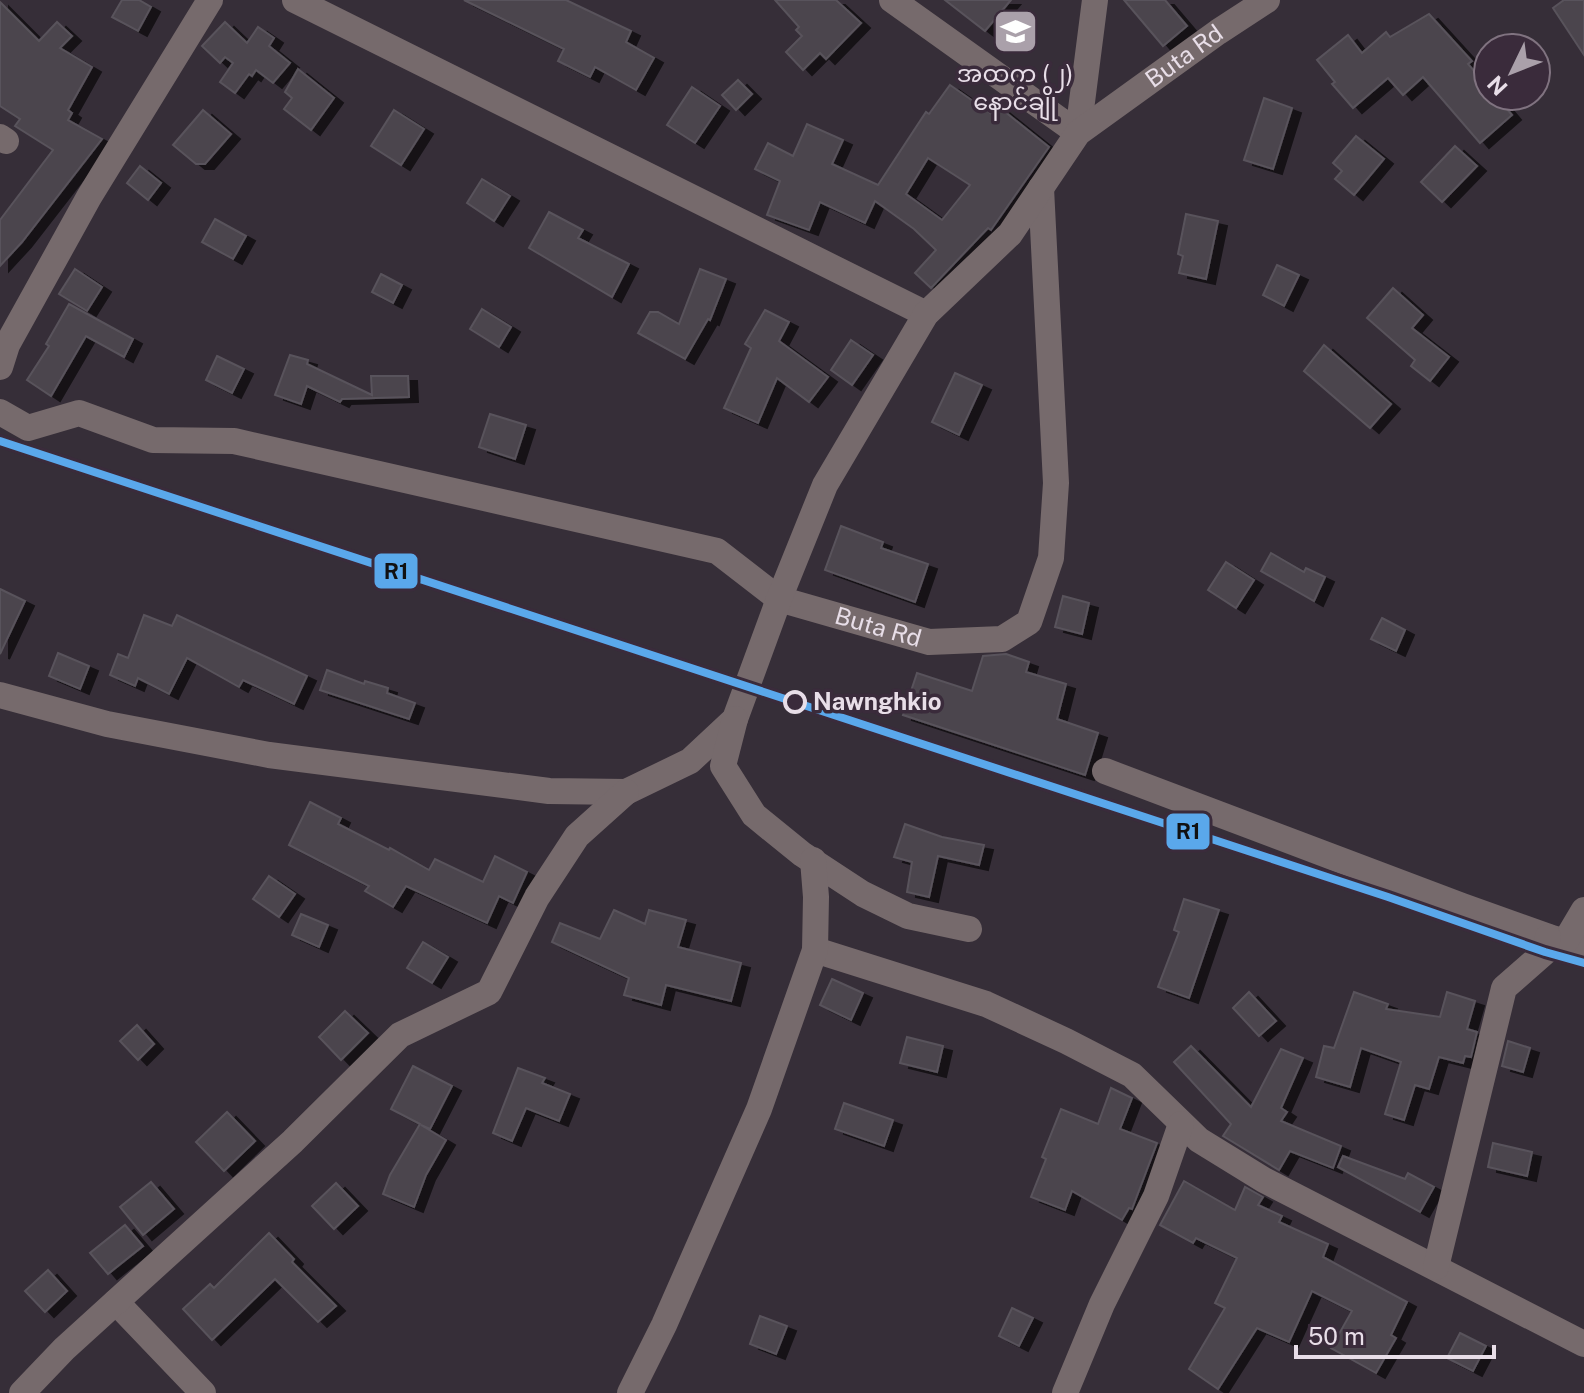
<svg xmlns="http://www.w3.org/2000/svg" width="1584" height="1393" font-family="'Public Sans','Noto Sans Myanmar',sans-serif">
	<defs>
		<filter id="shadow"><feDropShadow dx="9" dy="5" stdDeviation="0" flood-color="#0009"/></filter>
	</defs>
	<rect width="100%" height="100%" fill="#362e38"/>
	<!-- building -->
	<g fill="#4b454d" stroke="#59535b" stroke-width="2" fill-rule="evenodd" filter="url(#shadow)">
		<polygon points="122,0 139,0 151,7 138,31 112,17"/>
		<polygon points="464,0 566,0 631,31 626,42 654,58 636,90 595,67 590,77 558,61 564,49"/>
		<polygon points="775,0 836,0 861,23 826,59 820,53 803,70 786,52 802,36 796,30 799,27"/>
		<polygon points="945,0 1011,0 985,31"/>
		<polygon points="1124,0 1165,0 1187,26 1163,46"/>
		<polygon points="1564,0 1584,0 1584,55 1553,8"/>
		<polygon points="0,2 39,41 57,22 72,36 60,48 92,67 68,110 72,113 68,120 102,139 22,242 0,266 0,220 53,150 15,126 20,119 0,106"/>
		<polygon points="1429,14 1472,61 1468,64 1488,87 1488,96 1496,96 1512,115 1480,143 1423,77 1403,95 1388,78 1353,108 1332,84 1335,82 1317,60 1348,35 1362,53 1386,32 1390,37"/>
		<polygon points="225,22 247,43 258,27 274,38 269,46 290,63 273,83 256,70 252,76 249,74 235,93 220,82 233,63 225,57 220,63 202,46"/>
		<polygon points="298,69 334,98 311,130 284,109 292,98 285,92"/>
		<polygon points="738,80 752,94 736,110 722,95"/>
		<path d="M 950,85 L 993,115 L 999,107 L 1049,147 L 991,230 L 988,228 L 931,288 L 915,273 L 936,250 L 914,229 L 875,201 L 865,223 L 820,202 L 809,230 L 767,215 L 780,181 L 755,169 L 768,143 L 793,156 L 807,124 L 843,140 L 832,164 L 878,185 L 926,112 L 929,114 ZM 928,158 L 970,185 L 942,220 L 906,194 Z"/>
		<polygon points="692,87 720,106 695,143 667,125"/>
		<polygon points="1264,98 1292,108 1273,169 1244,160"/>
		<polygon points="203,110 231,134 205,164 196,164 173,145"/>
		<polygon points="394,110 424,129 401,165 371,146"/>
		<polygon points="1356,136 1384,159 1354,195 1335,179 1342,171 1333,163"/>
		<polygon points="1455,146 1477,166 1442,202 1421,182"/>
		<polygon points="140,166 161,183 148,200 127,183"/>
		<polygon points="482,179 510,196 494,221 467,203"/>
		<polygon points="549,212 583,230 578,238 629,264 612,297 529,248"/>
		<polygon points="1186,214 1218,221 1206,279 1179,273 1183,256 1178,254"/>
		<polygon points="215,219 246,236 233,259 202,242"/>
		<polygon points="1277,265 1299,275 1284,306 1263,295"/>
		<polygon points="75,269 102,287 87,311 59,294"/>
		<polygon points="700,269 726,279 710,320 708,319 685,359 638,333 650,312 658,312 679,324"/>
		<polygon points="381,274 402,285 393,303 372,292"/>
		<polygon points="1393,288 1423,315 1412,328 1449,357 1430,381 1411,366 1415,360 1367,318"/>
		<polygon points="69,304 133,339 124,357 86,336 51,396 27,380 49,346 46,344"/>
		<polygon points="482,309 511,327 499,347 470,329"/>
		<polygon points="765,310 789,322 779,341 828,377 809,402 777,378 758,423 724,408 751,348 745,344"/>
		<polygon points="851,340 873,355 852,385 831,370"/>
		<polygon points="1324,345 1391,404 1370,428 1304,371"/>
		<polygon points="290,355 308,360 307,364 372,395 371,376 408,376 409,397 342,399 340,402 307,386 301,404 275,395"/>
		<polygon points="217,356 244,369 232,393 206,380"/>
		<polygon points="955,373 982,385 959,435 932,422"/>
		<polygon points="490,414 526,425 515,459 479,447"/>
		<polygon points="841,526 883,542 881,548 928,564 915,602 825,570"/>
		<polygon points="1271,553 1304,572 1306,568 1325,577 1314,601 1261,571"/>
		<polygon points="1226,562 1254,580 1236,608 1208,590"/>
		<polygon points="0,589 25,601 0,654"/>
		<polygon points="1063,596 1089,603 1082,634 1055,627"/>
		<polygon points="144,615 172,626 177,615 307,676 294,704 243,680 239,687 187,658 169,694 138,678 135,686 110,675 118,654 128,658"/>
		<polygon points="1382,618 1405,630 1396,651 1371,639"/>
		<polygon points="58,653 89,666 80,689 49,676"/>
		<polygon points="1006,654 1029,662 1026,672 1066,684 1057,719 1098,733 1085,775 903,715 917,673 972,691 983,656"/>
		<polygon points="327,670 364,684 365,681 388,688 387,693 415,703 409,719 320,690"/>
		<polygon points="310,802 341,818 338,824 389,850 390,848 429,870 435,859 483,882 495,856 527,872 513,903 499,896 487,923 406,886 393,907 365,891 369,886 289,845"/>
		<polygon points="905,824 942,837 984,845 979,865 938,856 929,897 907,892 912,862 894,857"/>
		<polygon points="269,876 295,894 279,917 253,899"/>
		<polygon points="1184,899 1219,910 1189,998 1158,987 1179,932 1174,930"/>
		<polygon points="614,910 645,924 649,910 686,920 678,947 741,963 731,1001 666,985 661,1005 624,995 629,978 552,942 560,923 600,939"/>
		<polygon points="301,914 328,925 319,947 292,935"/>
		<polygon points="423,942 448,957 432,983 407,968"/>
		<polygon points="832,979 863,993 851,1020 820,1005"/>
		<polygon points="1249,992 1276,1021 1259,1036 1233,1008"/>
		<polygon points="1354,992 1388,1004 1386,1009 1440,1017 1447,992 1475,1001 1467,1029 1477,1032 1471,1057 1465,1056 1463,1063 1439,1057 1429,1089 1415,1085 1404,1120 1385,1114 1401,1062 1361,1048 1350,1087 1316,1077 1324,1046 1334,1048"/>
		<polygon points="345,1011 368,1033 341,1060 319,1037"/>
		<polygon points="137,1025 154,1044 138,1060 120,1041"/>
		<polygon points="907,1037 943,1046 937,1072 900,1063"/>
		<polygon points="1508,1041 1530,1048 1523,1072 1502,1066"/>
		<polygon points="1191,1046 1251,1107 1281,1049 1303,1058 1281,1108 1287,1112 1281,1121 1341,1146 1333,1168 1290,1151 1279,1170 1223,1136 1231,1124 1174,1062"/>
		<polygon points="413,1066 452,1086 430,1129 421,1125 446,1140 426,1175 414,1207 383,1194 390,1175 420,1124 391,1109"/>
		<polygon points="518,1068 545,1078 542,1083 570,1094 559,1121 526,1108 512,1141 493,1133"/>
		<polygon points="1111,1088 1132,1098 1120,1129 1157,1143 1132,1209 1129,1208 1122,1220 1072,1191 1065,1210 1031,1197 1046,1159 1042,1157 1061,1109 1098,1124"/>
		<polygon points="844,1103 893,1120 884,1146 835,1129"/>
		<polygon points="227,1112 255,1141 224,1171 196,1142"/>
		<polygon points="1493,1143 1532,1152 1527,1176 1488,1167"/>
		<polygon points="1343,1156 1405,1179 1408,1173 1434,1187 1420,1212 1338,1167"/>
		<polygon points="1184,1181 1235,1210 1245,1187 1263,1197 1258,1205 1282,1216 1279,1222 1328,1244 1323,1257 1407,1302 1391,1335 1396,1338 1376,1373 1331,1348 1352,1311 1312,1291 1289,1342 1257,1328 1218,1389 1189,1369 1225,1308 1215,1303 1237,1258 1196,1238 1193,1243 1160,1225"/>
		<polygon points="151,1182 174,1209 143,1235 120,1207"/>
		<polygon points="336,1183 358,1206 334,1229 312,1206"/>
		<polygon points="125,1225 143,1246 108,1274 90,1253"/>
		<polygon points="269,1233 294,1259 292,1262 336,1306 318,1322 275,1279 212,1340 183,1309 210,1284 214,1288"/>
		<polygon points="48,1270 67,1291 45,1312 25,1291"/>
		<polygon points="1012,1308 1033,1318 1019,1346 999,1336"/>
		<polygon points="760,1316 787,1326 776,1354 750,1344"/>
		<polygon points="1460,1333 1486,1346 1473,1371 1447,1358"/>
	</g>
	<g fill="none" stroke-linecap="round" stroke-linejoin="round">
		<!-- minor -->
		<g stroke="#766a6c" stroke-width="26">
			<polyline points="295,0 926,314"/>
			<polyline points="892,0 1078,133 1095,0"/>
			<polyline points="0,137 6,141"/>
			<polyline points="0,367 7,345 89,197 210,0"/>
			<path id="s1" d="M 0,412 L 28,428 L 79,413 L 153,440 L 234,441 L 717,551 L 779,599 L 929,642 L 1002,639 L 1029,622 L 1051,558 L 1056,483 L 1041,188"/>
			<path id="s2" d="M 0,695 L 107,724 L 269,755 L 549,791 L 626,792 L 690,761 L 735,719 L 779,599 L 825,485 L 926,314 L 1010,234 L 1078,133 L 1218,32 L 1267,0"/>
			<polyline points="735,719 723,766 754,815 802,854 863,894 908,916 969,929"/>
			<polyline points="1105,771 1462,906 1552,938 1584,947"/>
			<polyline points="1565,942 1584,910"/>
			<polyline points="815,950 986,1004 1066,1041 1132,1075 1199,1140 1264,1180 1584,1344"/>
			<polyline points="1436,1267 1504,988 1545,952 1548,937"/>
			<polyline points="116,1302 203,1393"/>
			<polyline points="22,1393 65,1348 293,1141 400,1035 489,992 537,897 577,836 626,792"/>
			<polyline points="630,1393 664,1325 759,1109 815,950 816,897 813,860"/>
			<polyline points="1065,1393 1102,1304 1156,1196 1181,1124"/>
		</g>
		<defs>
			<polyline id="rail-1" points="0,441 1388,897 1545,952 1584,963"/>
		</defs>
		<!-- rail-1 casing -->
		<use href="#rail-1" stroke="#3a2b3b" stroke-width="14"/>
		<!-- rail-1 -->
		<use href="#rail-1" stroke="#5aa8eb" stroke-width="8"/>
	</g>
	<!-- icons -->
	<defs>
		<symbol id="school-square" viewBox="-11 -11 22 22"><rect x="-9" y="-9" width="18" height="18" rx="4" fill="#aaa0aa" stroke="#3a2b3b"/><path d="M0-5L7-2L0 1L-7-2ZM-4 1L0 2.5L4 1V4Q0 6-4 4Z" fill="#fff"/></symbol>
	</defs>
	<g fill-rule="evenodd">
		<use href="#school-square" x="990" y="6" width="51" height="51"/>
	</g>
	<!-- markers -->
	<circle fill="#3a2b3b" stroke="#e8dee8" stroke-width="4" cx="795" cy="702" r="10"/>
	<g text-anchor="middle" stroke-width="7" stroke-linejoin="round" paint-order="stroke">
		<!-- street labels -->
		<g font-size="24" fill="#e8dee8" stroke="#3a2b3b">
			<text dy="8" stroke="none"><textPath href="#s2" startOffset="1586">Buta Rd</textPath></text>
			<text dy="8" stroke="none"><textPath href="#s1" startOffset="922">Buta Rd</textPath></text>
		</g>
		<!-- poi labels -->
		<g font-size="24" fill="#e8dee8" stroke="#3a2b3b">
			<text x="1015" y="82">အထက (၂)<tspan x="1015" dy="28">နောင်ချို</tspan></text>
		</g>
		<!-- stop labels -->
		<g font-size="24" font-weight="bold" fill="#e8dee8" stroke="#3a2b3b" text-anchor="start">
			<text x="813" y="710">Nawnghkio</text>
		</g>
	</g>
	<g stroke="#3a2b3b" stroke-width="3">
		<rect x="373" y="552" width="46" height="38" rx="8" fill="#5aa8eb"/>
		<rect x="1165" y="812" width="46" height="39" rx="8" fill="#5aa8eb"/>
	</g>
	<g font-size="22" text-anchor="middle" font-weight="bold" fill="#111">
		<text x="396" y="579">R1</text>
		<text x="1188" y="839">R1</text>
	</g>
	<!-- north arrow -->
	<g transform="translate(1512 72) rotate(227)"><circle r="38" fill="#3a2b3b" stroke="#807380" stroke-width="2"/>
	<path d="M0-6L14 30L0 20L-14 30Z" fill="#aaa0aa"/>
	<text y="-12" font-size="22" font-weight="bold" text-anchor="middle" fill="#e8dee8">N</text>
	</g>
	<!-- scale -->
	<path d="M1296 1345v12h198v-12" fill="none" stroke="#e8dee8" stroke-width="4"/>
	<text x="1308" y="1345" font-size="24" fill="#e8dee8" stroke="#3a2b3b" stroke-width="6" paint-order="stroke">50 m</text>
</svg>
